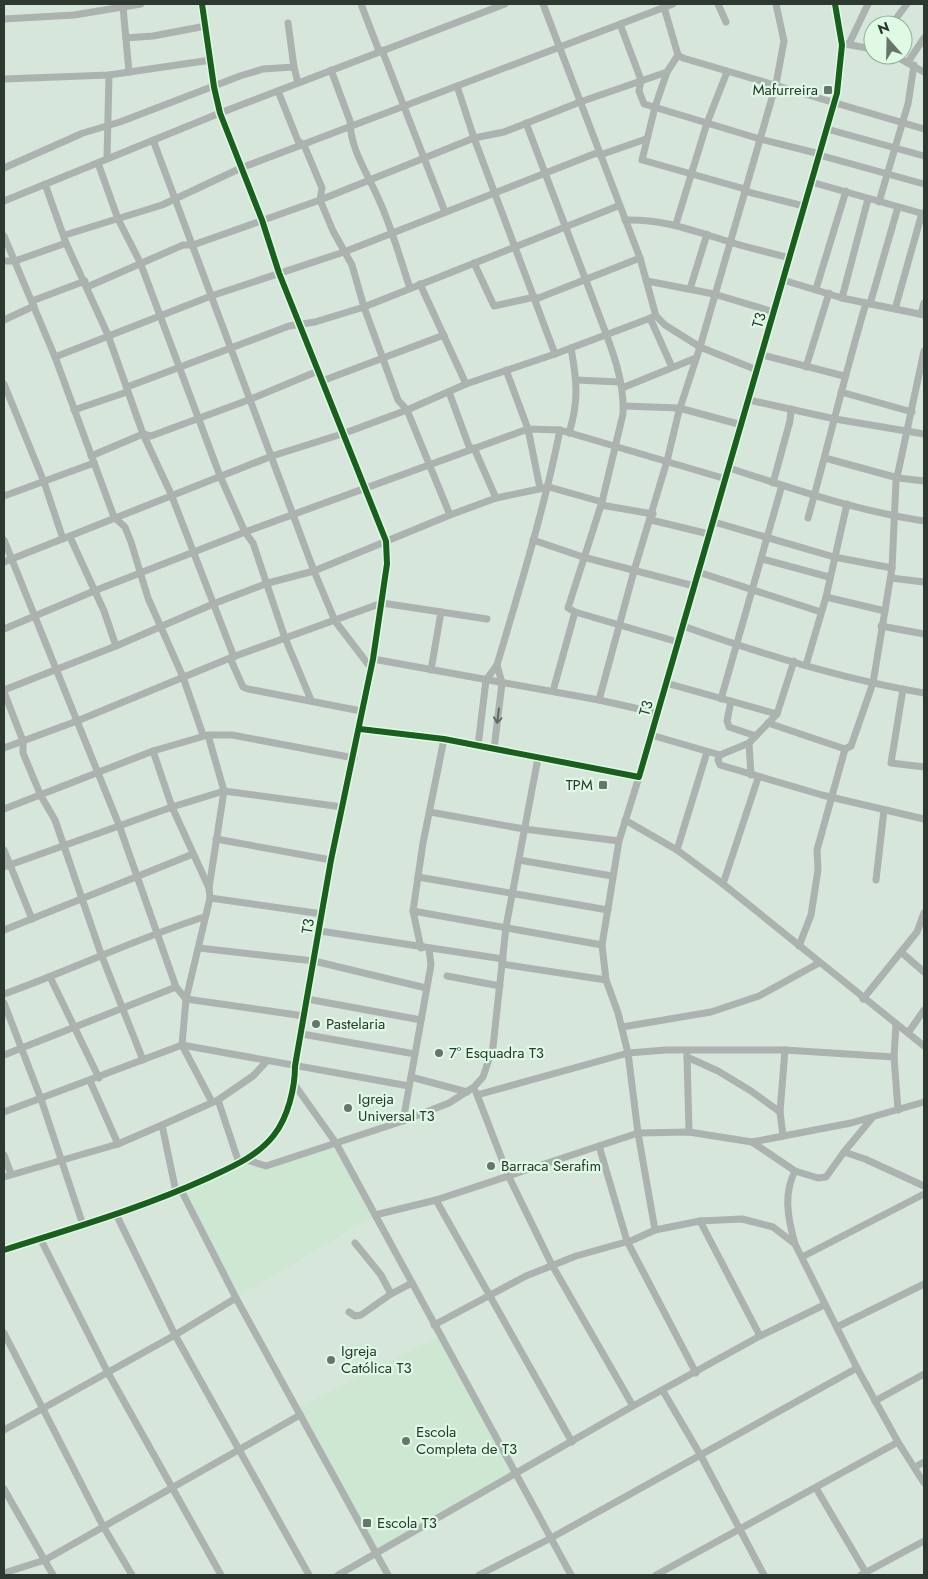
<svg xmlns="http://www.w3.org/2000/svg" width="928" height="1579" font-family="Jost,sans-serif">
	<rect width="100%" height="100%" fill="#d7e6da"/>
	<!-- built -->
	<g fill="#cde7d3">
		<polygon points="336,1143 375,1215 236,1298 181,1190 247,1160 266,1166"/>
		<polygon points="440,1336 515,1473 377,1553 296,1409"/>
	</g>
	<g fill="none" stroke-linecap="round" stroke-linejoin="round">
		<!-- minor -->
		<g stroke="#acb2af" stroke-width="7">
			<polyline points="361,4 379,51"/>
			<polyline points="543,4 640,258 656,316 665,325 700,347 757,370"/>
			<polyline points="718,4 726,22"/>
			<polyline points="123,7 129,72"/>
			<polyline points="664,7 678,55 683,58 924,129"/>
			<polyline points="4,19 74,15 141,4"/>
			<polyline points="288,23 294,67"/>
			<polyline points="620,24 641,80 639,91 644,104 760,139 820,154"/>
			<polyline points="891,25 907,4"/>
			<polyline points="126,38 153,36 206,26"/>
			<polyline points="845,44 873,49"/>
			<polyline points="849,44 868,4"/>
			<polyline points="382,50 445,212"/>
			<polyline points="893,55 924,72"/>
			<polyline points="908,62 924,38"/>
			<path d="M 331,70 L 350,121 C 350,149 368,174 379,200 C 392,228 400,259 410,288"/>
			<polyline points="667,72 655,107 642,160 745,189"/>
			<polyline points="4,79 109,75 211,60"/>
			<polyline points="457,86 474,138 555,354"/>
			<polyline points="278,91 298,141 304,145 322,188 320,200 333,231 352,265 364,307 398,400 407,410 450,515"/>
			<path d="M 526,123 C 549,185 573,245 596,307 C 608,340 625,377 623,414 L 602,502 L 568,608 L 575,612 L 678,642"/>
			<polyline points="827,129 924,156"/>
			<polyline points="153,140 314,571 335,621 371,668"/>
			<polyline points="600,155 646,139"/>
			<polyline points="819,155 924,184"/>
			<polyline points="107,158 109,75"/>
			<polyline points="98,163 118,219 140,262 220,476 245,532 253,543 285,638 311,700"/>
			<polyline points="4,168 83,133 120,122 240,76 263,69 294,67 298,83"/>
			<polyline points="811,182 924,214"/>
			<polyline points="45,184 66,243 108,335 143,434 171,494 234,657"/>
			<polyline points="744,191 804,206"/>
			<polyline points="4,201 220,113 505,4"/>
			<polyline points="879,202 908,104 914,65"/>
			<path d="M 625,220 C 664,219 690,230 727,241 C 747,248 769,252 790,258"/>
			<polyline points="676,224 707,123 727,72"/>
			<polyline points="65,235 162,205 241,168 673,4"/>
			<polyline points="4,236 55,357 114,517 125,527 131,542 148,598 183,677 203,735"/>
			<polyline points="4,261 15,261 66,243"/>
			<polyline points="474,263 494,306 535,297"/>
			<polyline points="783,280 842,298 924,315"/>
			<polyline points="647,281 714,294 774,312"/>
			<polyline points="420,284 466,384"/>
			<polyline points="87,287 183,245 193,245 320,200 474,138 504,132 580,102 667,72 678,55"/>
			<polyline points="690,289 707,234"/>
			<polyline points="816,289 846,191"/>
			<polyline points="842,298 868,199"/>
			<polyline points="536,299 640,258"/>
			<polyline points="32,301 85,281"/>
			<polyline points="870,304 898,207"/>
			<polyline points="895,309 922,213"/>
			<polyline points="921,314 924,303"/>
			<polyline points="650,318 672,367"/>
			<polyline points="4,320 34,306"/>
			<polyline points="762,355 844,376"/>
			<polyline points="55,357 211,296 344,252 599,152"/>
			<polyline points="806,367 829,293"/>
			<polyline points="506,370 528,429 540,488"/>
			<polyline points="576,380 620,382"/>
			<polyline points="322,381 444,335"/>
			<polyline points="4,384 44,482 63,539"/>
			<polyline points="127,387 289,326 315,322 364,307 618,206"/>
			<polyline points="622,388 696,358"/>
			<polyline points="449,392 470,449"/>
			<polyline points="841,392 912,412"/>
			<polyline points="749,400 835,419 924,434"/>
			<polyline points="624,406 679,408 742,425"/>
			<polyline points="74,410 127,392"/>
			<path d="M 569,433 C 579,401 577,381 571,348"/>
			<polyline points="474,448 496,498"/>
			<polyline points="91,456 143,434 151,436 251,399 318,371"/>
			<polyline points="825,458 898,478 924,481"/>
			<path d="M 729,468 C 793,489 858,511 924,521"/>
			<polyline points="773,483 790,421 791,409"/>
			<polyline points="4,496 94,463"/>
			<polyline points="601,505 653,514"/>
			<path d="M 808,518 C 828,446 845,374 866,303"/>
			<polyline points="651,520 709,534"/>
			<polyline points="714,522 834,557 892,568"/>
			<polyline points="70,537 104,611 116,646"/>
			<polyline points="4,540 119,825 176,987 186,999 304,1016"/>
			<polyline points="533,540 583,557 694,586"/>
			<polyline points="762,559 829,577"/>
			<polyline points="4,562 272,456 345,433 407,410 466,384 555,354 656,316"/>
			<polyline points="698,572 821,612"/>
			<polyline points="891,578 924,582"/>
			<polyline points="826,597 885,611"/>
			<path d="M 683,626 C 761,654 842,679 924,693"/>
			<polyline points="881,626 924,634"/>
			<polyline points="4,629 94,591 245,532 528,429 560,430 726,479"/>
			<polyline points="230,658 243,687 248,689 361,711"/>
			<polyline points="373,659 599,700 657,713"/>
			<polyline points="806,665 826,597 847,504"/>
			<polyline points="431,670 441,612"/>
			<polyline points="666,683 777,714"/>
			<polyline points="903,689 891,763 924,767"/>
			<polyline points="4,690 116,646 213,604 268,583 314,571 450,515 496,498 549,487 602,502"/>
			<polyline points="553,691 575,612"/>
			<polyline points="4,692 23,741 23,753 41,796 55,820 101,954 143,1060"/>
			<polyline points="721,699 782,485"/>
			<polyline points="599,700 634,571 667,461 679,411 700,347 776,84 784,41 776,4"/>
			<polyline points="731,701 727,721 729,727 756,736"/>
			<polyline points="768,723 845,749 851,746 873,683 892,568 896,482 924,351"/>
			<polyline points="360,729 444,739 639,777 837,93 842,45 835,4"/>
			<polyline points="208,735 224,791 209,888 210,898 186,999 182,1045 212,1102"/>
			<polyline points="651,735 720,755 718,760 720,765 822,795 924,819"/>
			<polyline points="749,743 751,775"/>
			<path d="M 478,746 L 486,680 L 497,665 C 520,587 544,510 560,430"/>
			<polyline points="4,748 77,721 230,658 382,603 487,619"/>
			<polyline points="494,749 502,683 497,665"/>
			<polyline points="153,751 172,807 209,888"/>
			<polyline points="720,755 749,743 777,714 794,661"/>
			<polyline points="639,777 619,841 602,945 606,980 618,1013 628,1053 638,1133 655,1230"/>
			<polyline points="4,809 153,751 208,735 232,735 354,758"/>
			<polyline points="430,812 524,829 619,841"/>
			<polyline points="625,820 677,850 723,884 924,1046"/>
			<polyline points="216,839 331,860"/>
			<polyline points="4,850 32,919"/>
			<polyline points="677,850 707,752"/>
			<polyline points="519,860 612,876"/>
			<polyline points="4,867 172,807 224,791 342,807"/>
			<polyline points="418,877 608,910"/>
			<polyline points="876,880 884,810"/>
			<polyline points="723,884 758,778"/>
			<polyline points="210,898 322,914"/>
			<polyline points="413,911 602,945"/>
			<polyline points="4,930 193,854"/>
			<polyline points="320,931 503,959"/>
			<polyline points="799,946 811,915 818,870 817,850 845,749"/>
			<polyline points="199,948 314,961 426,988"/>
			<polyline points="421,948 413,911 423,843 444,739"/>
			<polyline points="901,952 924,972"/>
			<polyline points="502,964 606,980"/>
			<polyline points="447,976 500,986"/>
			<polyline points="50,977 99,1078"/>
			<path d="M 4,994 C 71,970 135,939 204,917"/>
			<polyline points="307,999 421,1020"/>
			<polyline points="863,999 917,932 924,913"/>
			<polyline points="4,1003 41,1099 83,1225"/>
			<polyline points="896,1024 894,1057 898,1110"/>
			<polyline points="622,1027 711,1012 759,996 819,963"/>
			<polyline points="908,1033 924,1010"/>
			<polyline points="302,1034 415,1054"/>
			<polyline points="4,1055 176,987"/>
			<polyline points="687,1055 689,1132"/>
			<polyline points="687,1057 718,1071 751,1091 780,1112 783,1136"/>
			<polyline points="411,1077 467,1092"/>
			<polyline points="90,1081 118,1144"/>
			<polyline points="294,1084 336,1143 571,1575"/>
			<polyline points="476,1092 508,1175 552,1265 633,1406"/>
			<polyline points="477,1095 628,1053 666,1050 785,1050 894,1057"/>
			<polyline points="218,1100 239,1163"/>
			<polyline points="4,1112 182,1045 409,1086"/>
			<polyline points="780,1112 785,1050"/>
			<polyline points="403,1121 431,965 429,949"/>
			<polyline points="162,1125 176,1192"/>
			<polyline points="752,1142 795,1171"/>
			<polyline points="599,1146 627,1241 696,1373"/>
			<polyline points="844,1152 872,1118"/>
			<polyline points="4,1155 11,1174"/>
			<polyline points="247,1160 266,1166 403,1121 449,1103 474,1087 483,1077 493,1047 506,927 538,758"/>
			<polyline points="4,1177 118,1144 162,1125 218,1100 253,1076 266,1062"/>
			<polyline points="181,1190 236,1298 388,1575"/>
			<polyline points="436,1200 572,1442"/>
			<polyline points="116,1214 175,1335 309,1575"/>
			<polyline points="375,1215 436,1200 638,1133 689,1132 752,1142 851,1123 924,1102"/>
			<polyline points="700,1221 760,1336"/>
			<polyline points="40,1238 107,1371 221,1575"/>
			<polyline points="355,1243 381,1275 391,1294 412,1283"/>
			<path d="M 795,1244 C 788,1219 783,1194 795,1171 L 818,1178 L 826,1177 L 844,1152 L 865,1159 L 924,1186"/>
			<path d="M 4,1250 C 73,1228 142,1208 208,1178 C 232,1167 258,1156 274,1135 C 288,1117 295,1088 295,1066 L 331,860 L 373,659 L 387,564 L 386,541 L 279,273 L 262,220 L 220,113 L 214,87 L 202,4"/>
			<polyline points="802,1257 924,1194"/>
			<polyline points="349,1312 355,1316 361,1315 391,1294"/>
			<polyline points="434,1325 526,1276 576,1256 633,1240 655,1230 700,1221 742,1219 773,1227 795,1244 857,1368 898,1442 924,1483"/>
			<polyline points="837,1327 924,1284"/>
			<polyline points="4,1333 103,1526 132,1575"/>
			<polyline points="663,1391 701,1456 764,1575"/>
			<polyline points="875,1401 924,1374"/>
			<polyline points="4,1430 175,1335 236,1298"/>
			<polyline points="915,1467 924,1462"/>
			<polyline points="816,1488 866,1573"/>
			<polyline points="4,1489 53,1575"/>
			<polyline points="4,1573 45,1560 300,1415"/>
			<polyline points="338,1575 633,1406 760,1336 824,1305"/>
			<polyline points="479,1575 551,1538 857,1368"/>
			<polyline points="656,1575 898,1442"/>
			<polyline points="861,1575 924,1541"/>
		</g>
		<defs>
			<g id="cycleway">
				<polyline points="360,729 444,739 639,777 837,93 842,45 835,4"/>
				<path d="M 4,1250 C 73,1228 142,1208 208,1178 C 232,1167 258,1156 274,1135 C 288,1117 295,1088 295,1066 L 331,860 L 373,659 L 387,564 L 386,541 L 279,273 L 262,220 L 220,113 L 214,87 L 202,4"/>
			</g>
		</defs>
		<!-- cycleway casing -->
		<use href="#cycleway" stroke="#defae5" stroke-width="9"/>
		<!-- cycleway -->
		<use href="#cycleway" stroke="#1b5e20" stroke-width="6"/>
	</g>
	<!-- one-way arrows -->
	<defs><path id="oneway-shaft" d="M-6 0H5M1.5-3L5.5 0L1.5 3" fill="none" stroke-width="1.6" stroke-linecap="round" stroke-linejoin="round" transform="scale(1.25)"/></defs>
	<use stroke="#606963" href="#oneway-shaft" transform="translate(498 716) rotate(97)"/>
	<!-- markers -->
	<g fill="#68756c" stroke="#defae5" stroke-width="2">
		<rect x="823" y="85" width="10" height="10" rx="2.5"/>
		<rect x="598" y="780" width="10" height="10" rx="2.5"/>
		<circle cx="316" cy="1024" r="5"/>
		<circle cx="439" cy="1053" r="5"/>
		<circle cx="348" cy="1108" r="5"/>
		<circle cx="491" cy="1166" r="5"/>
		<circle cx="331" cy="1360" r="5"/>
		<circle cx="406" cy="1441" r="5"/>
		<rect x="362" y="1518" width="10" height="10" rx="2.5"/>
	</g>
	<g text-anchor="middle" stroke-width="4.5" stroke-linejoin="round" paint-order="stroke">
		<!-- poi labels -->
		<g font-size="15" fill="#2d3830" stroke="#defae5" text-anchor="start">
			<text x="818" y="95" text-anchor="end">Mafurreira</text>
			<text x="593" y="790" text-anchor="end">TPM</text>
			<text x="326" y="1029">Pastelaria</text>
			<text x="449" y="1058">7° Esquadra T3</text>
			<text x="358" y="1104">Igreja<tspan x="358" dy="17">Universal T3</tspan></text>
			<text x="501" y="1171">Barraca Serafim</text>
			<text x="341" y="1356">Igreja<tspan x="341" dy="17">Católica T3</tspan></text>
			<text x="416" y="1437">Escola<tspan x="416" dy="17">Completa de T3</tspan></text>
			<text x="377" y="1528">Escola T3</text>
		</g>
		<!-- street labels -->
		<g font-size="15" fill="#2d3830" stroke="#defae5">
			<text transform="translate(759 320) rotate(-74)" y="5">T3</text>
			<text transform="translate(646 708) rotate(-74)" y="5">T3</text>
			<text transform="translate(308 926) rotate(-81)" y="5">T3</text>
		</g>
	</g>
	<!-- border -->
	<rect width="928" height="1579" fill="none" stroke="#2d3830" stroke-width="10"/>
	<!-- north arrow -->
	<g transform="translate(888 40) rotate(340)"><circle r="24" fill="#defae5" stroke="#97ac9d"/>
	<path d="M0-4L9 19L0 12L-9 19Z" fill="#68756c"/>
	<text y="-8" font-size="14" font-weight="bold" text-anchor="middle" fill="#2d3830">N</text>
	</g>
</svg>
